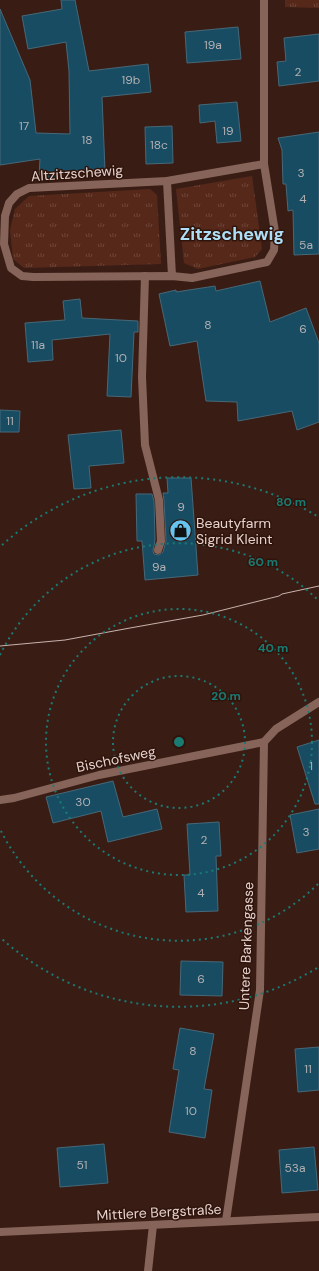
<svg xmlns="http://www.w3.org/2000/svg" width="319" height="1271" font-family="'DM Sans',sans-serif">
	<defs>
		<pattern id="grass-tufts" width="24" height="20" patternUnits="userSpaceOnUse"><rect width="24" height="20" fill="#56281a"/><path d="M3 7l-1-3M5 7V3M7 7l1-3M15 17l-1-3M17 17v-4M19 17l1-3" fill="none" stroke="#6e463a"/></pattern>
	</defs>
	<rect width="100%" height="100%" fill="#391d15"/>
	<!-- grass -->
	<g fill="url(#grass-tufts)">
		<polygon points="285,0 319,0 319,8 285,7"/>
		<polygon points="252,176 262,249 255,257 198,269 184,263 176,189"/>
		<polygon points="150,189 157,195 161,264 24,268 13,259 10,230 15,209 29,196"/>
	</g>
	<!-- building -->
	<g fill="#184c62" stroke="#466878">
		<polygon points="61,0 75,0 89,71 148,64 151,92 102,97 105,170 57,173 57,179 39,178 40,159 0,165 0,9 30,80 36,133 70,134 69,71 66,42 28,49 22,16 62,9"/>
		<polygon points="238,27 241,59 187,63 185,32"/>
		<polygon points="319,34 319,81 279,86 277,62 286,61 284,38"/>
		<polygon points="237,102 241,141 217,143 215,121 200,123 199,105"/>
		<polygon points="172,126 173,163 146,164 145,127"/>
		<polygon points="319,132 319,254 294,255 293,210 288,211 286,184 283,184 282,150 278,138"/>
		<polygon points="260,281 270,322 306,308 319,343 319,422 297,430 292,411 238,421 237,402 206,401 197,341 170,346 159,294 176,290 176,292 215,286 216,291"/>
		<polygon points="80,299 82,318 138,321 138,332 134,332 131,397 107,396 110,334 52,340 53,360 28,362 25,323 65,320 63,301"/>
		<polygon points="0,410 20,411 19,432 0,432"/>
		<polygon points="121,430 124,463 89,466 91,488 74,489 68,435"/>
		<polygon points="167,478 191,478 198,575 145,580 142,541 137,541 136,494 152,494 154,501 155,540 153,551 154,554 159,555 163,552 166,541 164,500 163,493 168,493"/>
		<polygon points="319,740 319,804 315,804 297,747"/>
		<polygon points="113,781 123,817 157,809 162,829 108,842 101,811 53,823 46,797"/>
		<polygon points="319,809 319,849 297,853 290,815"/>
		<polygon points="219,822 221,856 216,856 218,911 186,912 184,875 190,875 187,824"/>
		<polygon points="181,961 223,962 222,996 180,995"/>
		<polygon points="180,1028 214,1034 204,1089 212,1090 205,1138 169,1132 179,1070 173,1069"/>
		<polygon points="319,1047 319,1090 298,1092 295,1049"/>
		<polygon points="104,1144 108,1183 60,1187 57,1148"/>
		<polygon points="314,1147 318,1190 282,1193 279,1150"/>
	</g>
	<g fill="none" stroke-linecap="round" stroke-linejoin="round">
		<!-- lane -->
		<polyline stroke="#876459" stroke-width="8" points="145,276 142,377 145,445 159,500 161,541 158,550"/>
		<!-- street -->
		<g stroke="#876459" stroke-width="8">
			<polyline points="264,164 167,181 29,188 17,194 9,203 5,216 4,244 11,268 22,276 33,277 172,276 192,278 267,262 274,250 275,232 264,164 264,0"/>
			<polyline points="167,181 172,276"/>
			<polyline points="0,800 14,798 99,775 264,742 276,729 319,702"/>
			<polyline points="226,1221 260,990 264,742"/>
			<polyline points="0,1232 319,1217"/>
			<polyline points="148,1271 153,1225"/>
		</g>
		<!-- tram -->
		<polyline stroke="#c8b3ad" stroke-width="1" points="0,646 65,640 130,628 203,615 279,596 282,594 319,586"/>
	</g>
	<!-- distance rings -->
	<g fill="none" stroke="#1a7b73" stroke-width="2" stroke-dasharray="2 4">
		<circle cx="179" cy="742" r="66"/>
		<circle cx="179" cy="742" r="133"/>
		<path d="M318 884A199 199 0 0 1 0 829M0 655A199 199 0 0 1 318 600"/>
		<path d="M317 968A265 265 0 0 1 2 939M2 545A265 265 0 0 1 317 516"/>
	</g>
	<!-- icons -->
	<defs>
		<symbol id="shop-disc" viewBox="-11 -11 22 22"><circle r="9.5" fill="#65c5ee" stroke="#2f140c"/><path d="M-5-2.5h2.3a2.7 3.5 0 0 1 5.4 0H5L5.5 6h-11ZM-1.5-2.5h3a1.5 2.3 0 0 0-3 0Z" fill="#111"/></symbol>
	</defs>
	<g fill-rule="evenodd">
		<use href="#shop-disc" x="168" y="518" width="25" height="25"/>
	</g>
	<g text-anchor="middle" stroke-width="3" stroke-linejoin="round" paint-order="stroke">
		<!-- number labels -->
		<g font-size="12" fill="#b2b0b2">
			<text x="213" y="49">19a</text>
			<text x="298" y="76">2</text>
			<text x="131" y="84">19b</text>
			<text x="24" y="130">17</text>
			<text x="228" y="135">19</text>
			<text x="87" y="144">18</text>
			<text x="159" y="149">18c</text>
			<text x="301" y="177">3</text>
			<text x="303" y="203">4</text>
			<text x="306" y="249">5a</text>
			<text x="208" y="329">8</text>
			<text x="303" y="333">6</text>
			<text x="38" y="349">11a</text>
			<text x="121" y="362">10</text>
			<text x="10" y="425">11</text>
			<text x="181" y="511">9</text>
			<text x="159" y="571">9a</text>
			<text x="311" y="770">1</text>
			<text x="83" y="806">30</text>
			<text x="306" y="836">3</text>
			<text x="204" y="844">2</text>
			<text x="201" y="897">4</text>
			<text x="201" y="983">6</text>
			<text x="193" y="1055">8</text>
			<text x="308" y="1073">11</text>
			<text x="191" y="1115">10</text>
			<text x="82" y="1169">51</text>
			<text x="295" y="1172">53a</text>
		</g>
		<!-- street labels -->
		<g font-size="14" fill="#e5d2cc" stroke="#2f140c">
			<text transform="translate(77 173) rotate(-4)" y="5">Altzitzschewig</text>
			<text transform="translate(116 759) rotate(-12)" y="5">Bischofsweg</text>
			<text transform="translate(246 946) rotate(-88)" y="5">Untere Barkengasse</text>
			<text transform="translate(159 1212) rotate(-3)" y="5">Mittlere Bergstraße</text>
		</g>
		<!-- poi labels -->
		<g font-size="14" fill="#e5d2cc" stroke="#2f140c" text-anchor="start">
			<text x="196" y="528">Beautyfarm<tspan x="196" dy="16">Sigrid Kleint</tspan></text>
		</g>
		<!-- district labels -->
		<g font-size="18" font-weight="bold" fill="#aedff7" stroke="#2f140c">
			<text x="232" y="240">Zitzschewig</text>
		</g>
	</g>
	<circle cx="179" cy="742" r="6" fill="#1a7b73" stroke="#2f140c" stroke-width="2"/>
	<g font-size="12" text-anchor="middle" font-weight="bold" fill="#1a7b73" stroke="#2f140c" stroke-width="3" stroke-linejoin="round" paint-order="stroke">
		<text x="291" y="506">80 m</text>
		<text x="263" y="566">60 m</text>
		<text x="273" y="652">40 m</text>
		<text x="226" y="700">20 m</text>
	</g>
</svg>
